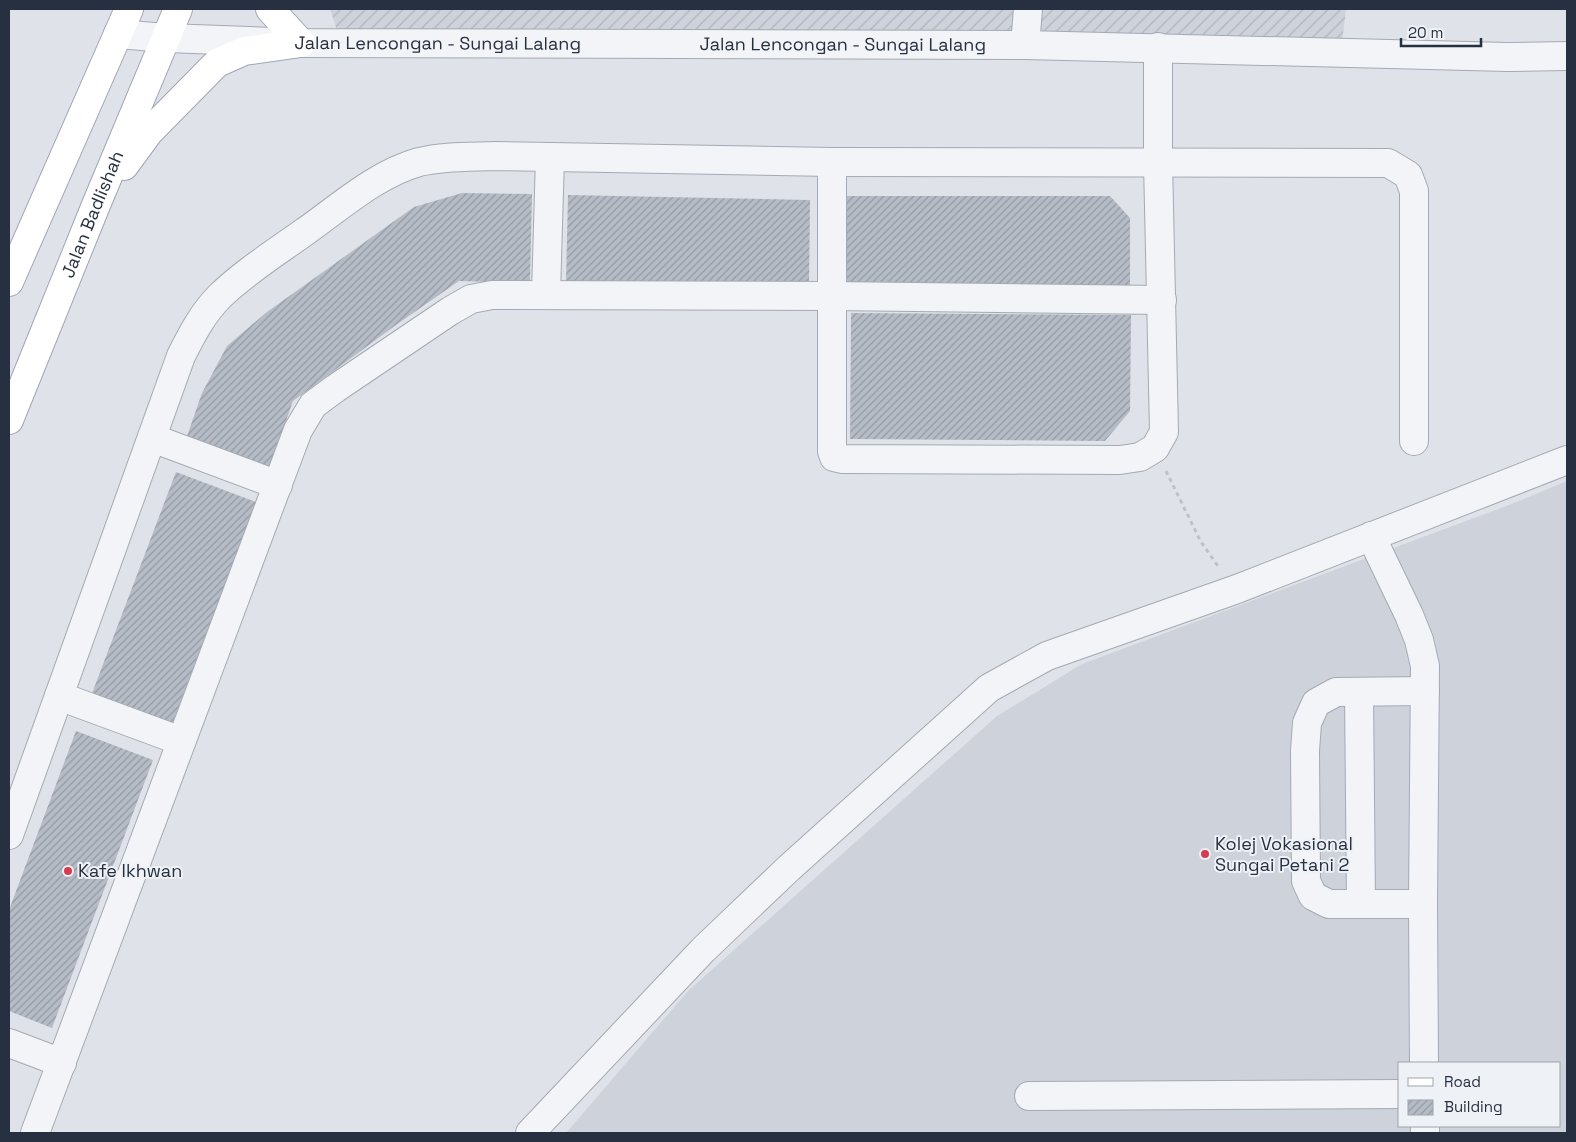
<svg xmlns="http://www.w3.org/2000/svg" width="1576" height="1142" font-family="'Space Grotesk',sans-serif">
	<defs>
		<pattern id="industrial-furrows" width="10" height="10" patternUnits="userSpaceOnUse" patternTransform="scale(1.25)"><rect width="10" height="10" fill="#cdd2db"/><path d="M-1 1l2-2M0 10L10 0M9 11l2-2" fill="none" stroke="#b0b5bd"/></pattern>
		<pattern id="building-hatch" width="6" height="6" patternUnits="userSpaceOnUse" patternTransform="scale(1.25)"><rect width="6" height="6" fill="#b6bcc6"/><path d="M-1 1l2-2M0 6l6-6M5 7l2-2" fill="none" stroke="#9499a2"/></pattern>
	</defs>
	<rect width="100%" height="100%" fill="#dfe3e9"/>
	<!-- built -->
	<path fill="#cdd2db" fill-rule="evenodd" d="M 1567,481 L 1567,1133 L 566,1133 L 688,991 L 997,716 L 1082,664 L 1509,505 ZM 1400,1063 L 1560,1063 L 1560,1126 L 1400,1126 Z"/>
	<!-- industrial -->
	<polygon fill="url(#industrial-furrows)" points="330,9 1346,9 1340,59 340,39"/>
	<!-- building -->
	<g fill="url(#building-hatch)">
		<polygon points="462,193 532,194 530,283 459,281 396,325 293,401 269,469 186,439 202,393 227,346 267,312 414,207"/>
		<polygon points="568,195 810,200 809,287 566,282"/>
		<polygon points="847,196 1110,196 1130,218 1130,285 847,285"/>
		<polygon points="851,313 1131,315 1130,411 1105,441 850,439"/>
		<polygon points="176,472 256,502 171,727 91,696"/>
		<polygon points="76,731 153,760 52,1028 9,1011 9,910"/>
	</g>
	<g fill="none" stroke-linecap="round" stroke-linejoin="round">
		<defs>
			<g id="minor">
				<path id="s1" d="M 118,34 L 166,38 L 301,43 L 1025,45 L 1508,57 L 1567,56"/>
				<polyline points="1025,45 1028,9"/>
				<polyline points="832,162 832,451 834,457 843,459 1120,460 1140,457 1155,448 1164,432 1158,162 1158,47"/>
				<polyline points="546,294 550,157"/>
				<polyline points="152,438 278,485"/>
				<polyline points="1371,536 1409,615 1419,640 1425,666 1423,904 1424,1063"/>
				<polyline points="1359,692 1361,904"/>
				<polyline points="59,696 181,741"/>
				<path d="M 9,835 L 181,356 C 192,334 203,313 220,296 C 245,272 275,253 303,233 C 339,208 376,174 419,162 C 444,156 470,157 495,156 L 832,162 L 1388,163 L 1408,175 L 1414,191 L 1414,441"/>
				<polyline points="1423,904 1329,904 1313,896 1306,881 1305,751 1307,723 1316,703 1336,692 1425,691"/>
				<polyline points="9,1043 62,1063"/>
				<polyline points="1029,1096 1400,1094"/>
				<polyline points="1425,1126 1425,1133"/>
				<polyline points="35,1133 298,430 313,405 336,388 450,311 471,299 492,295 831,296 1162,300"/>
				<polyline points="530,1133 703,950 789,868 989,688 1047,656 1237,589 1567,460"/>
			</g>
			<g id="major">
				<polyline points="270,9 301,43"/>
				<polyline points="124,166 149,132 217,63 244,51 301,43"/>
				<polyline points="9,282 129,9"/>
				<path id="s2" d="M 9,420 L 96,205 L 178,9"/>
			</g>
		</defs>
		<!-- minor casing -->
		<use href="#minor" stroke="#a4aab3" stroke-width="30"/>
		<!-- major casing -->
		<use href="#major" stroke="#9da6b6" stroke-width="30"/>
		<!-- path -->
		<polyline stroke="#bdc1c8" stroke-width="3" stroke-dasharray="4 4" stroke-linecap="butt" points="1166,471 1201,542 1218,566"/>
		<!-- minor -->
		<use href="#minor" stroke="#f2f4f7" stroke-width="28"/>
		<!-- major -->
		<use href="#major" stroke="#fff" stroke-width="28"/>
	</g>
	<!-- markers -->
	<g fill="#d63b4f" stroke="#eef2f6" stroke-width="2">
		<circle cx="1205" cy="854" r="5"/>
		<circle cx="68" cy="871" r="5"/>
	</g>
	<g text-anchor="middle" stroke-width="4" stroke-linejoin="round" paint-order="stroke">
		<!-- street labels -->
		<g font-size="18" fill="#273041" stroke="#eef2f6">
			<text dy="6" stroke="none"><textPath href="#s1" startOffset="320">Jalan Lencongan - Sungai Lalang</textPath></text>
			<text dy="6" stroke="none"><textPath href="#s1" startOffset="725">Jalan Lencongan - Sungai Lalang</textPath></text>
			<text dy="6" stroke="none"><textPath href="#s2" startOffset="222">Jalan Badlishah</textPath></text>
		</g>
		<!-- poi labels -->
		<g font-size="18" fill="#273041" stroke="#eef2f6" text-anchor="start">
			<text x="1215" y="850">Kolej Vokasional<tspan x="1215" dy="21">Sungai Petani 2</tspan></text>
			<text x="78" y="877">Kafe Ikhwan</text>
		</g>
	</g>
	<!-- border -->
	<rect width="1576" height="1142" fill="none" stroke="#273041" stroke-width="20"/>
	<!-- legend -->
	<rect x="1398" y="1062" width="162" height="65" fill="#eef2f6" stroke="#9ea4ae"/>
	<rect x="1408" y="1078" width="25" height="8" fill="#ffffff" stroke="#9ea4ae"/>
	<text x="1444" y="1087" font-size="15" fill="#273041">Road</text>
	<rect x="1408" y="1100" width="25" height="15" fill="url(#building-hatch)" stroke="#9ea4ae"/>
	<text x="1444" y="1112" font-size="15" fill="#273041">Building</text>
	<!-- scale -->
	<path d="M1401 38v8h80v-8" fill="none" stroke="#273041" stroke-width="2.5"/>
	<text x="1408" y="38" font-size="15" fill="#273041" stroke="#eef2f6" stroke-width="4" paint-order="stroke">20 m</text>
</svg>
